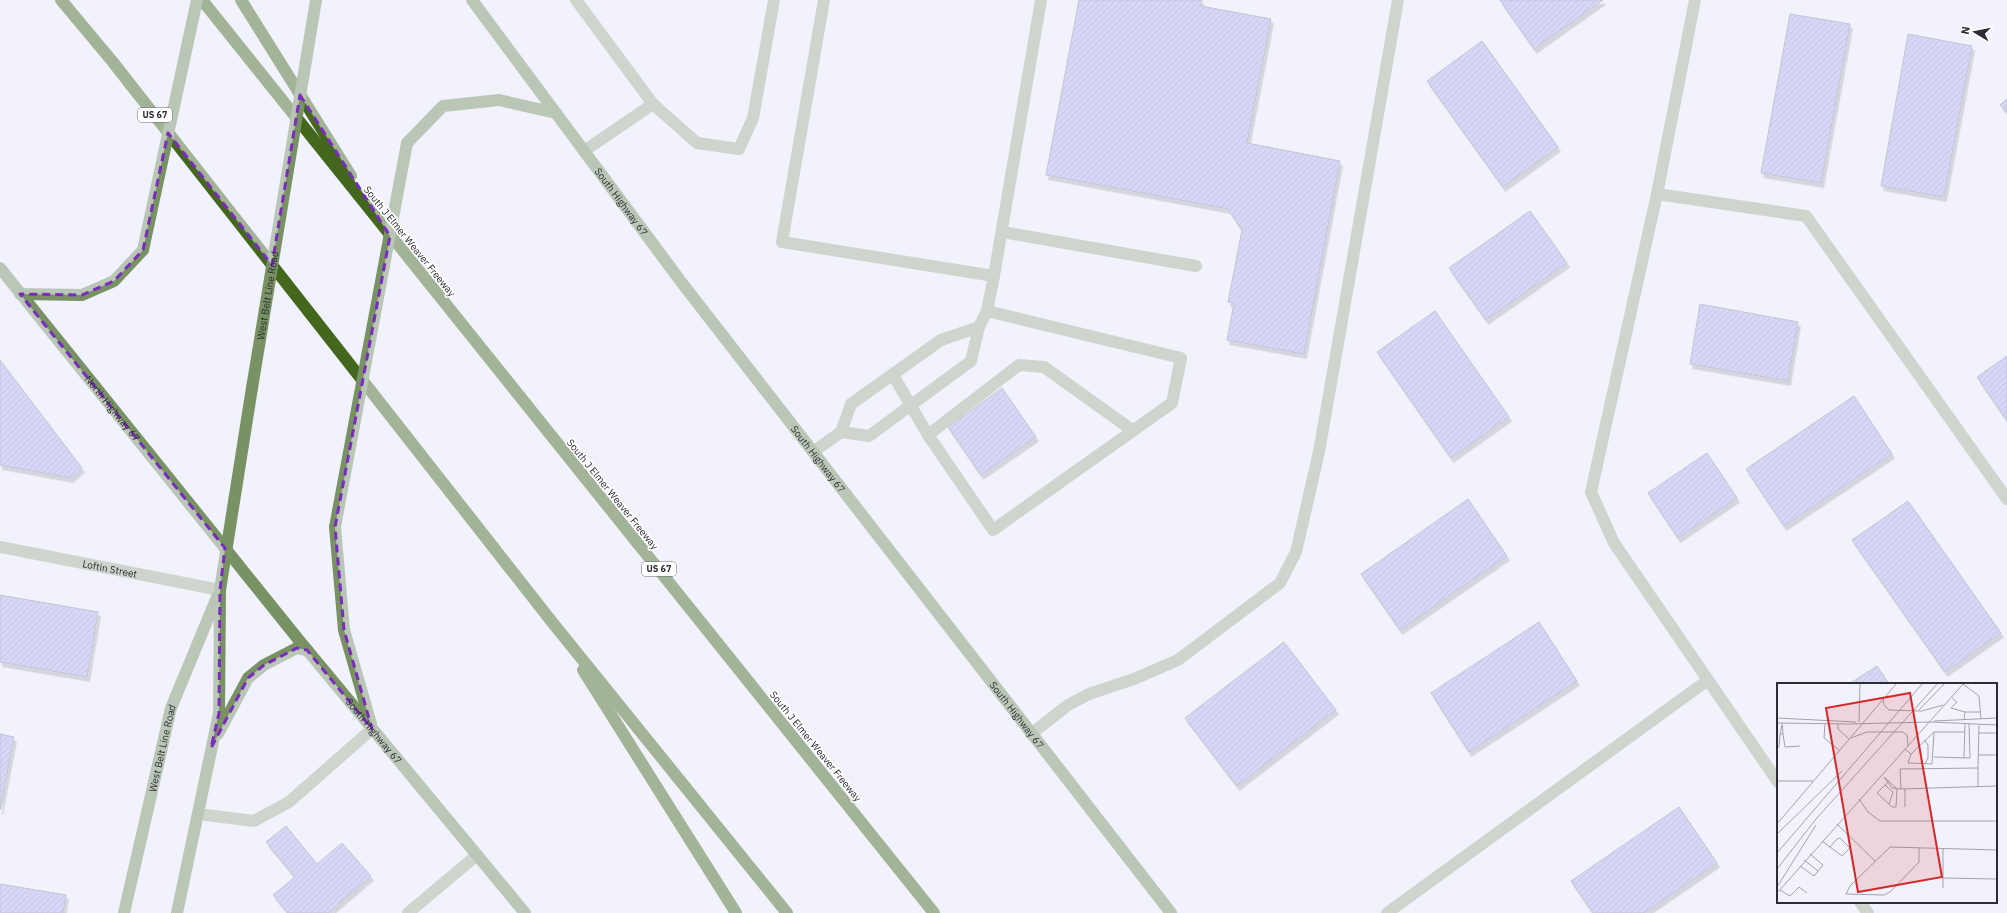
<svg xmlns="http://www.w3.org/2000/svg" width="2007" height="913" font-family="'IBM Plex Sans',sans-serif">
	<defs>
		<pattern id="building-hatch" width="6" height="6" patternUnits="userSpaceOnUse"><rect width="6" height="6" fill="#b3b3f2"/><path d="M-1 1l2-2M0 6l6-6M5 7l2-2" fill="none" stroke="#9292c5"/></pattern>
		<filter id="shadow"><feDropShadow dx="2.5" dy="4.5" stdDeviation="0" flood-color="#0004"/></filter>
	</defs>
	<rect width="100%" height="100%" fill="#f2f2fc"/>
	<!-- building -->
	<g fill="url(#building-hatch)" stroke="#8c8da2" filter="url(#shadow)">
		<polygon points="1079,0 1202,0 1201,6 1271,19 1247,143 1340,161 1304,354 1227,340 1234,303 1228,302 1242,230 1228,209 1046,175"/>
		<polygon points="1500,0 1603,0 1534,49"/>
		<polygon points="1790,14 1850,24 1821,183 1761,173"/>
		<polygon points="1908,34 1972,46 1944,197 1881,186"/>
		<polygon points="1482,41 1558,147 1503,187 1427,81"/>
		<polygon points="2007,99 2007,112 2000,105"/>
		<polygon points="1530,211 1567,263 1486,320 1449,268"/>
		<polygon points="1700,304 1798,322 1788,381 1690,364"/>
		<polygon points="1435,311 1509,417 1451,458 1377,352"/>
		<polygon points="2007,356 2007,421 1977,377"/>
		<polygon points="0,360 82,468 71,478 0,465"/>
		<polygon points="1002,388 1036,437 981,475 948,427"/>
		<polygon points="1854,396 1892,454 1784,526 1746,469"/>
		<polygon points="1707,453 1737,498 1678,538 1648,493"/>
		<polygon points="1468,499 1507,556 1400,630 1361,574"/>
		<polygon points="1908,501 2001,633 1945,672 1852,540"/>
		<polygon points="0,595 98,612 87,677 0,662"/>
		<polygon points="1539,622 1577,681 1469,752 1431,693"/>
		<polygon points="1284,642 1336,710 1237,786 1185,718"/>
		<polygon points="1877,666 1889,684 1849,684"/>
		<polygon points="0,734 14,737 0,810"/>
		<polygon points="1679,807 1717,863 1644,913 1593,913 1571,881"/>
		<polygon points="286,826 317,864 342,843 371,876 328,913 288,913 273,895 295,877 266,842"/>
		<polygon points="0,884 66,895 63,913 0,913"/>
	</g>
	<g fill="none" stroke-linecap="round" stroke-linejoin="round">
		<!-- lane -->
		<g stroke="#a0b292" stroke-width="12">
			<polyline points="576,0 653,104"/>
			<polyline points="824,0 782,242 994,276 987,311 979,327 971,361 869,436 841,432 851,404 941,340 979,327"/>
			<polyline points="1695,0 1657,194 1591,492 1614,543 1778,782"/>
			<polyline points="584,151 653,104 697,143 739,149 753,118 774,0"/>
			<polyline points="1657,194 1806,216 2007,499"/>
			<polyline points="1002,232 1196,266"/>
			<polyline points="994,276 1041,0"/>
			<polyline points="893,375 928,435 993,530 1172,403 1181,358 987,311"/>
			<polyline points="928,435 1019,365 1044,367 1132,430"/>
			<polyline points="813,452 841,432"/>
			<polyline points="1031,734 1068,705 1089,694 1134,679 1178,660 1280,583 1296,552 1319,452 1398,0"/>
			<polyline points="198,814 254,821 289,802 372,729"/>
			<polyline points="1860,902 1868,913"/>
			<polyline points="408,913 477,855"/>
			<polyline points="1387,913 1708,680"/>
		</g>
		<!-- street -->
		<path stroke="#a0b292" stroke-width="12" id="s1" d="M 0,547 L 220,590"/>
		<!-- secondary -->
		<g stroke="#789263" stroke-width="12">
			<path id="s2" d="M 472,0 L 682,283 L 1171,913"/>
			<polyline points="407,143 443,106 499,100 556,113"/>
			<path id="s3" d="M 0,268 L 298,639 L 525,913"/>
			<polyline points="20,294 82,295 114,281 143,250"/>
			<polyline points="335,527 344,630 371,724"/>
			<polyline points="218,734 248,678 264,665 297,648 307,650"/>
			<path id="s4" d="M 124,913 L 171,708 L 217,597"/>
			<polyline points="177,913 219,713 220,590 252,388"/>
		</g>
		<!-- highway -->
		<g stroke="#43671d" stroke-width="12">
			<polyline points="61,0 112,61 552,622 787,913"/>
			<polyline points="202,0 934,913"/>
			<polyline points="241,0 351,176"/>
			<polyline points="583,670 736,913"/>
		</g>
		<!-- secondary-bridge -->
		<g stroke="#789263" stroke-width="12">
			<polyline points="143,250 197,0"/>
			<path id="s5" d="M 252,388 L 316,0"/>
			<polyline points="335,527 407,143"/>
		</g>
	</g>
	<!-- marked area -->
	<path d="M0 0H2007V913H0ZM 300,95 L 390,236 L 335,527 L 344,630 L 372,729 L 307,650 L 297,648 L 264,665 L 248,678 L 211,748 L 219,713 L 220,590 L 225,548 L 20,294 L 82,295 L 114,281 L 143,250 L 168,133 L 272,265 Z" fill="#f2f2fc" fill-opacity=".55" fill-rule="evenodd"/>
	<path fill="none" stroke="#7b2cbf" stroke-width="3" stroke-dasharray="8 5" stroke-linejoin="round" d="M 300,95 L 390,236 L 335,527 L 344,630 L 372,729 L 307,650 L 297,648 L 264,665 L 248,678 L 211,748 L 219,713 L 220,590 L 225,548 L 20,294 L 82,295 L 114,281 L 143,250 L 168,133 L 272,265 Z"/>
	<g text-anchor="middle" stroke-width="3.5" stroke-linejoin="round" paint-order="stroke">
		<!-- shield labels -->
		<g fill="#fff" stroke="#6b6b72" stroke-width="1">
			<rect x="138" y="108" width="34" height="14" rx="3"/>
			<rect x="642" y="562" width="34" height="14" rx="3"/>
		</g>
		<g font-size="9" font-weight="bold" fill="#2b2c35">
			<text x="155" y="118">US 67</text>
			<text x="659" y="572">US 67</text>
		</g>
		<!-- street labels -->
		<g font-size="10" fill="#2b2c35" stroke="#fff">
			<text dy="4" stroke="none"><textPath href="#s2" startOffset="251">South Highway 67</textPath></text>
			<text transform="translate(410 241) rotate(51)" y="4">South J Elmer Weaver Freeway</text>
			<text dy="4" stroke="none"><textPath href="#s5" startOffset="94">West Belt Line Road</textPath></text>
			<text dy="4" stroke="none"><textPath href="#s3" startOffset="180">North Highway 67</textPath></text>
			<text dy="4" stroke="none"><textPath href="#s2" startOffset="575">South Highway 67</textPath></text>
			<text transform="translate(613 494) rotate(51)" y="4">South J Elmer Weaver Freeway</text>
			<text dy="4" stroke="none"><textPath href="#s1" startOffset="112">Loftin Street</textPath></text>
			<text dy="4" stroke="none"><textPath href="#s2" startOffset="899">South Highway 67</textPath></text>
			<text dy="4" stroke="none"><textPath href="#s3" startOffset="595">South Highway 67</textPath></text>
			<text transform="translate(816 746) rotate(51)" y="4">South J Elmer Weaver Freeway</text>
			<text dy="4" stroke="none"><textPath href="#s4" startOffset="169">West Belt Line Road</textPath></text>
		</g>
	</g>
	<!-- overview -->
	<g transform="translate(1777 683)">
		<rect width="220" height="220" fill="#f2f2fc"/>
		<path fill="none" stroke="#a2a3ac" stroke-width="1" d="M 186,1 L 202,13 L 204,36M 175,15 L 180,19 L 174,25 L 188,29 L 187,36M 106,16 L 107,22 L 112,27 L 145,28 L 166,22M 142,27 L 168,0M 188,29 L 204,29M 0,35 L 79,39M 157,38 L 220,35M 82,39 L 83,0M 0,40 L 71,41 L 154,39 L 220,42M 5,40 L 6,51 L 3,51 L 5,42M 48,41 L 47,55 L 62,67M 61,41 L 61,46 L 72,56M 201,50 L 220,50M 6,51 L 8,64 L 23,63M 74,55 L 90,49 L 126,49 L 130,52 L 131,63M 147,57 L 151,62 L 151,75 L 148,81M 0,64 L 2,64 L 3,51M 128,66 L 134,71 L 131,80 L 155,81 L 157,49 L 188,49M 134,71 L 157,49M 201,72 L 220,72M 157,74 L 193,75 L 192,41M 187,75 L 188,41M 0,98 L 36,98M 112,98 L 100,110 L 115,124 L 119,124 L 120,105M 108,102 L 116,109 L 112,121M 201,103 L 201,85M 119,105 L 107,94 L 115,105 L 124,106 L 123,86 L 201,85 L 202,42M 124,106 L 220,103M 128,106 L 128,124M 82,116 L 91,129 L 103,138 L 220,138M 0,141 L 120,0M 60,141 L 98,178M 0,151 L 65,88M 45,158 L 53,164 L 60,156 L 63,155 L 73,165 L 65,173 L 53,164M 142,165 L 142,179 L 113,209 L 107,212 L 69,211 L 73,203 L 113,164 L 220,167M 0,170 L 146,0M 27,177 L 41,188M 23,183 L 37,193 L 46,182 L 33,171M 0,186 L 39,136 L 161,0M 166,195 L 220,196M 0,204 L 39,142M 166,205 L 166,166M 3,207 L 13,213 L 22,204 L 30,210M 0,210 L 187,0"/>
		<path fill="#d62828" fill-opacity="0.15" stroke="#d62828" stroke-width="2" d="M 133,10 L 165,194 L 81,209 L 49,25 Z"/>
		<rect width="220" height="220" fill="none" stroke="#2b2c35" stroke-width="2"/>
	</g>
	<!-- north arrow -->
	<g transform="translate(1975 32) rotate(280)" stroke="#ffffff" stroke-width="3" paint-order="stroke">
	<path d="M0-3L7 15L0 10L-7 15Z" fill="#2b2c35"/>
	<text y="-6" font-size="11" font-weight="bold" text-anchor="middle" fill="#2b2c35">N</text>
	</g>
</svg>
